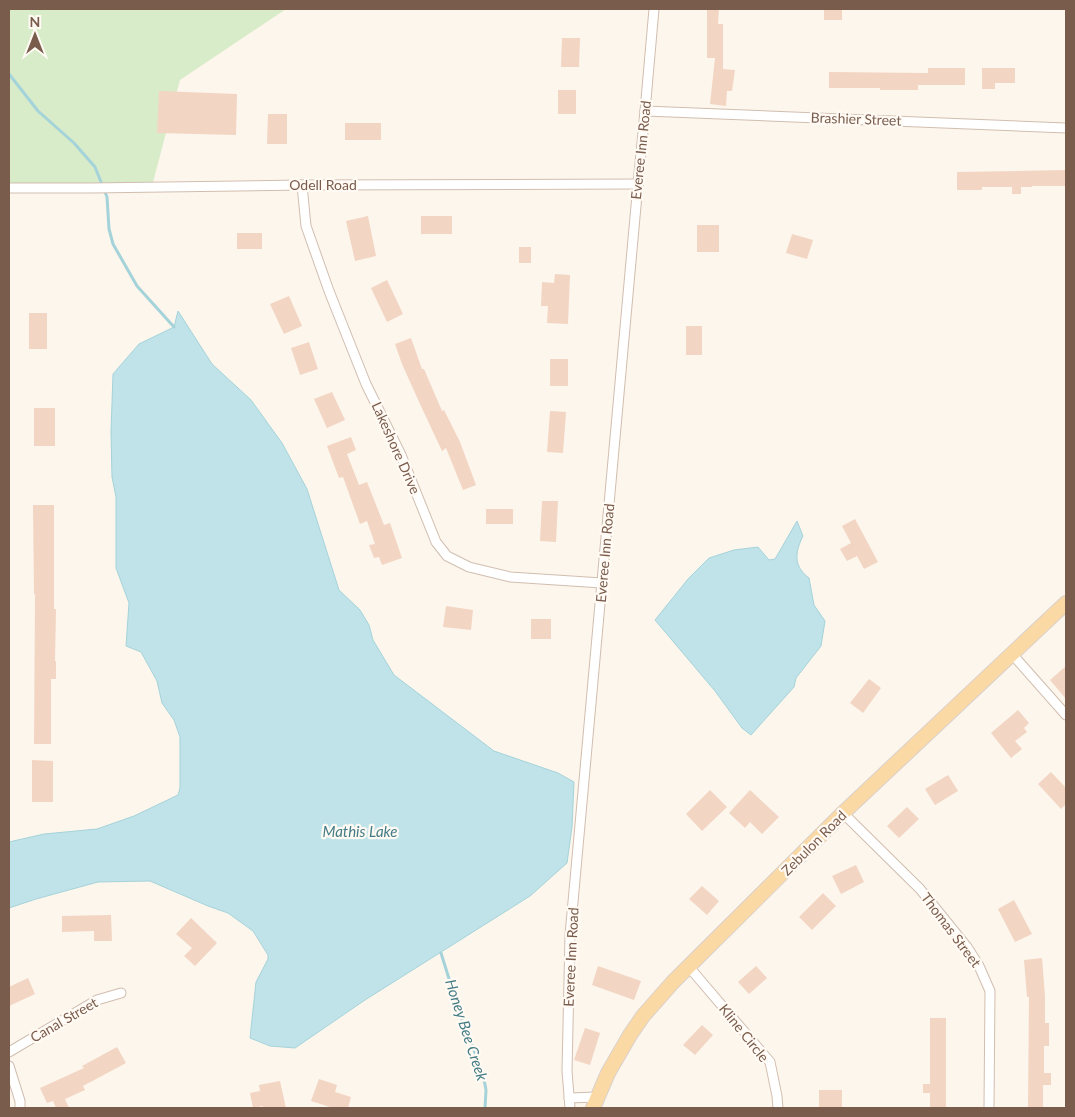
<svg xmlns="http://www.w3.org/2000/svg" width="1075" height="1117" font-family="Lato,sans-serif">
	<rect width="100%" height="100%" fill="#fdf6ec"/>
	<!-- green -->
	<polygon fill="#d8ecc9" points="9,9 286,9 180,80 152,186 9,184"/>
	<!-- water -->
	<g fill="#bfe3e8" stroke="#a5d3da">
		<polygon points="178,311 212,364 251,400 282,443 307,489 339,590 360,610 369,625 373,640 394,675 494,751 558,773 574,782 572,827 567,863 530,896 365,1000 295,1048 270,1046 250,1038 256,982 268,959 268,955 253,931 228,913 208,906 150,881 98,882 36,899 9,908 9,842 44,834 97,829 134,816 178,795 180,788 180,737 174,720 162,703 157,681 141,652 126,646 129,603 116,568 116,497 112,477 111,432 113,374 139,344 174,327"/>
		<path d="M 797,521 L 803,536 C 795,552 793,566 809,578 L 814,605 L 825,621 L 821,646 L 796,678 L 794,687 L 751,735 L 742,728 L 715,691 L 655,620 L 688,579 L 709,558 L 734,550 L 758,547 L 769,560 L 775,559 Z"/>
	</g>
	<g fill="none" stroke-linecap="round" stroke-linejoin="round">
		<!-- stream -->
		<g stroke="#a5d3da" stroke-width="3">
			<polyline points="9,74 38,111 74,143 95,167 107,197 109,229 113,244 137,286 174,327"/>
			<polyline points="441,953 460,1014 483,1074 486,1090 485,1108"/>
		</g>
	</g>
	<!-- building -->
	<g fill="#f3d5c3">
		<polygon points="707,9 719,9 718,24 723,24 723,69 735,70 732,91 727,91 726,106 710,104 715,58 707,58"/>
		<rect x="824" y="9" width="18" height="11"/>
		<polygon points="562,38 580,38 579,67 561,67"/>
		<polygon points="928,68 965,68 965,85 918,85 918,90 880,90 880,88 829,88 829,72 928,73"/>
		<polygon points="982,68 1015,68 1015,83 995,83 995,89 982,89"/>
		<rect x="558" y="90" width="18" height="24"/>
		<polygon points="159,91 237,94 236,135 157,133"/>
		<polygon points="268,114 287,114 287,144 267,144"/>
		<rect x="345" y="123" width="36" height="17"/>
		<polygon points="1066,170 1066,186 1032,186 1032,187 1021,187 1021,194 1012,194 1012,187 982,187 982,190 957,190 957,172"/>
		<polygon points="368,216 376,256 355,261 346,221"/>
		<rect x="421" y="216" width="31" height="18"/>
		<rect x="697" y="225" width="22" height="27"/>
		<rect x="237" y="233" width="25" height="16"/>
		<polygon points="792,234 813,240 807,259 786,253"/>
		<rect x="519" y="247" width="12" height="16"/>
		<polygon points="555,274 570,275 568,324 547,323 548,306 541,306 542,282 554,283"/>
		<polygon points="387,280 403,314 387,322 371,288"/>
		<polygon points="289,296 302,326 284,334 270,304"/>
		<rect x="29" y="313" width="18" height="36"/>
		<rect x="686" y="326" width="16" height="29"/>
		<polygon points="411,338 422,369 424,369 442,411 444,410 460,442 476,485 463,490 446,448 442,451 420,404 402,364 395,344"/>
		<polygon points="309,342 318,369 300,375 291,348"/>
		<rect x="550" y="359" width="18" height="27"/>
		<polygon points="332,392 345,420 327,428 314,399"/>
		<rect x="34" y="408" width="21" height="38"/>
		<polygon points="550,411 566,412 563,453 547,452"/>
		<polygon points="351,437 356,450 347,454 359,485 367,482 384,525 390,523 402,558 382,565 379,557 374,558 369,545 375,544 367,521 360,524 343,477 339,478 327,446"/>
		<polygon points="542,501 558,501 556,542 540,541"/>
		<polygon points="33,505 54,505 54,609 56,609 55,661 56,661 56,679 51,679 51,744 34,744 35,594 34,594"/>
		<rect x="486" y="509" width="27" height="15"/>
		<polygon points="855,519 878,562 864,569 857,556 847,561 840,549 851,543 842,526"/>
		<polygon points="446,606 473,610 471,630 443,627"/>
		<rect x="531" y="619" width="20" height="20"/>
		<polygon points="1066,666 1066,699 1050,680"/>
		<polygon points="869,679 881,688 863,713 850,703"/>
		<polygon points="1018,710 1029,723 1024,728 1027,732 1015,741 1022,749 1011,758 991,733"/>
		<polygon points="32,760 53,761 53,802 32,802"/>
		<polygon points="1051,772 1066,788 1066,804 1061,809 1038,784"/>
		<polygon points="948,775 958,791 935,805 925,789"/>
		<polygon points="710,790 727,807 702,831 686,814"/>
		<polygon points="750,790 779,817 762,834 750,822 745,828 729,813"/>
		<polygon points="907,807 919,819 899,838 887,826"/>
		<polygon points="856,865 864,882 841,894 832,876"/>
		<polygon points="702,886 719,901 707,915 689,899"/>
		<polygon points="823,893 836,906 812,930 799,917"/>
		<polygon points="1014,900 1032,934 1015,942 998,909"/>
		<polygon points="111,915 112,941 94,941 94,931 62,932 62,916"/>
		<polygon points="191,918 217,943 195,966 184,956 192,948 176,934"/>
		<polygon points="1042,958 1045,996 1045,1023 1049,1023 1049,1046 1044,1046 1044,1073 1051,1073 1051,1085 1043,1085 1043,1108 1028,1108 1029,997 1027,997 1024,960"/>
		<polygon points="598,966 641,981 634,1000 592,985"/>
		<polygon points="756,966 767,978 749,994 738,982"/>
		<polygon points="28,978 35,994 9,1006 9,987"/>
		<polygon points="930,1018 946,1018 946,1107 930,1107 930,1093 923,1093 923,1084 930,1084"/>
		<polygon points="702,1025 713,1035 695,1055 683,1045"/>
		<polygon points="585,1028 600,1033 590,1065 574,1060"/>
		<polygon points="117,1047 126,1063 83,1086 85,1090 65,1099 69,1108 56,1108 53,1101 47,1103 40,1088 84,1068 82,1066"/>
		<polygon points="319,1079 337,1085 335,1092 351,1097 348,1108 333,1108 311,1101"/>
		<polygon points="280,1081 286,1108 263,1108 263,1106 253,1108 250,1093 260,1091 259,1085"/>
		<rect x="819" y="1090" width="23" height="18"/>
	</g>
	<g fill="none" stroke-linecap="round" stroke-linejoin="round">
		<defs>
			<g id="minor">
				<polyline points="645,111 1066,128"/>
				<polyline points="302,185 306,226 329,291 366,384 401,455 436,542 447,556 469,567 510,577 602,583"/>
				<polyline points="9,188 92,188 302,185 638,184"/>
				<polyline points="1012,654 1066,715"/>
				<polyline points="843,813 920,889 967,947 979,966 990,991 989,1108"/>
				<polyline points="689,967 770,1062 777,1096 778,1108"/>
				<polyline points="9,1052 97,1000 121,993"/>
				<polyline points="9,1066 20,1101 20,1108"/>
				<polyline points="569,1098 597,1097"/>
				<polyline points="570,1108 567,1071 570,935 638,184 645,111 654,9"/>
			</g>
			<polyline id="primary" points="593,1108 608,1073 630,1035 643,1016 673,982 843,813 1066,603"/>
		</defs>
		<!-- minor casing -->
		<use href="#minor" stroke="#d1beb0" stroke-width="11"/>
		<!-- primary casing -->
		<use href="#primary" stroke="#dad1cd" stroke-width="16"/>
		<!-- minor -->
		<use href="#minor" stroke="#fff" stroke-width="9"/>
		<!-- primary -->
		<use href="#primary" stroke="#fbd9a5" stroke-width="14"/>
	</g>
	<g text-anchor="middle" stroke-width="4.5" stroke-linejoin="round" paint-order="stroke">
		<!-- street labels -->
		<g font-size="14" fill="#7a5c4d" stroke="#fffaf3">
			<text transform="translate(856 119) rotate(2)" y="5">Brashier Street</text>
			<text transform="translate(641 150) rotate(-84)" y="5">Everee Inn Road</text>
			<text x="323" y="190">Odell Road</text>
			<text transform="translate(396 448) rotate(66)" y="5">Lakeshore Drive</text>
			<text transform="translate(605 553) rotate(-85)" y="5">Everee Inn Road</text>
			<text transform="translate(814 843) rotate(-45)" y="5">Zebulon Road</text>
			<text transform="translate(951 930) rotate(53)" y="5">Thomas Street</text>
			<text transform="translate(571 957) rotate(-87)" y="5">Everee Inn Road</text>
			<text transform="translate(64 1020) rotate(-30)" y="5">Canal Street</text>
			<text transform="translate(744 1033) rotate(51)" y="5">Kline Circle</text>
		</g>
		<!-- water labels -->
		<g font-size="15" font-style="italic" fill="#437c86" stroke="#fffaf3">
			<text x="360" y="837">Mathis Lake</text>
			<text transform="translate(466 1030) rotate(72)" y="5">Honey Bee Creek</text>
		</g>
	</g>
	<!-- border -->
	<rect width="1075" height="1117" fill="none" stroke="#7a5c4d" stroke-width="20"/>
	<!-- north arrow -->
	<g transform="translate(35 35)" stroke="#fffaf3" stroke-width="4" paint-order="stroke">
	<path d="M0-4L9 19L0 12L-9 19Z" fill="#7a5c4d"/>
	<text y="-8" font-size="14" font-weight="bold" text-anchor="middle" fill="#7a5c4d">N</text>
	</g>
</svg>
